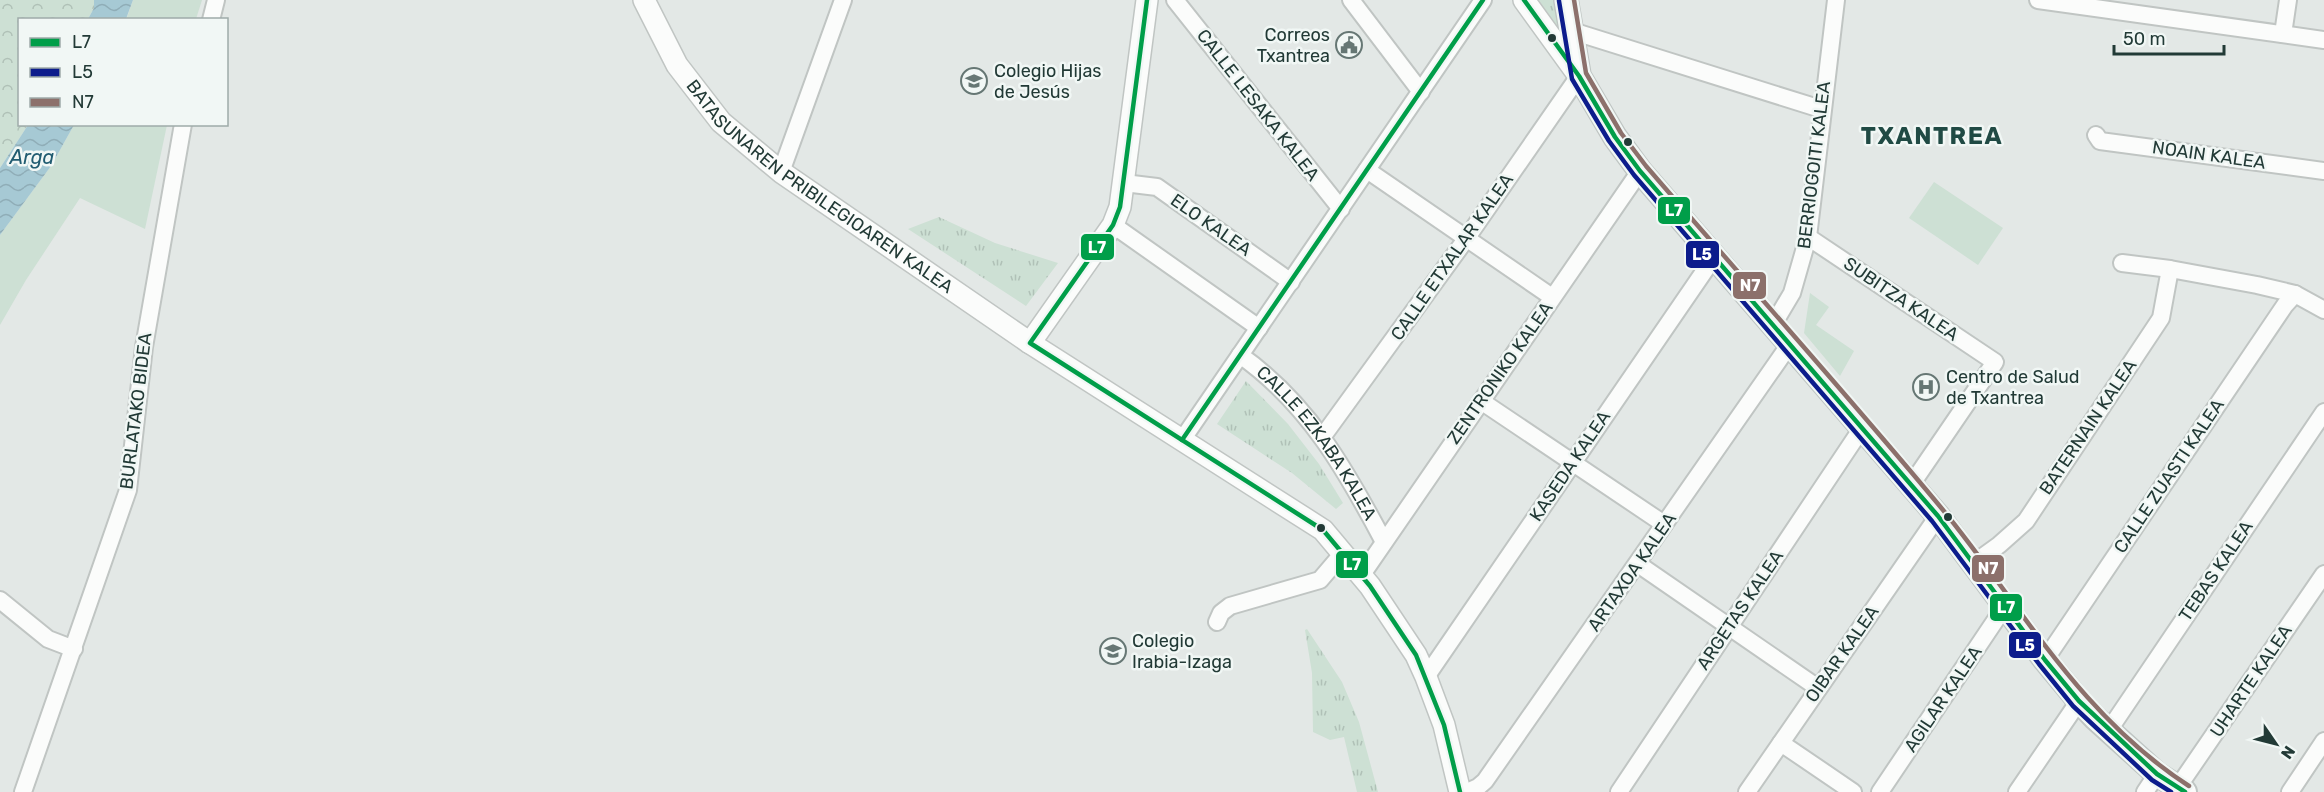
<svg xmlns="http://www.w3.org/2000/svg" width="2324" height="792" font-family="Rubik,sans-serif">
	<defs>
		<pattern id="grass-tufts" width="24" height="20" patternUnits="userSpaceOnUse" patternTransform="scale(1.5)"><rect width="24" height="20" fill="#cde0d4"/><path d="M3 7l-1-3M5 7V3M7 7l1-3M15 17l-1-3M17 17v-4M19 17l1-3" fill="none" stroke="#b0c1b7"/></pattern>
		<pattern id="forest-crowns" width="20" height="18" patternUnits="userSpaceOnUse" patternTransform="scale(1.5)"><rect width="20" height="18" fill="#cde0d4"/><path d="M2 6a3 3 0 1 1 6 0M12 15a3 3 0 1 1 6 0" fill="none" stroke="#b0c1b7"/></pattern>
		<pattern id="water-waves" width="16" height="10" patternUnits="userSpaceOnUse" patternTransform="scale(1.5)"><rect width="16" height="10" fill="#a6c9d4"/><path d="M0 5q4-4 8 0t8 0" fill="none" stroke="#8fadb7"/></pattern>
	</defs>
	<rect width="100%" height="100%" fill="#e3e8e6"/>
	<!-- grass -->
	<g fill="url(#grass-tufts)">
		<polygon points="1530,0 1554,0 1562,37"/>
		<polygon points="939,217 995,243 1058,263 1026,306 908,229"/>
		<polygon points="1246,381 1288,424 1319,464 1343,503 1336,509 1292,473 1217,424"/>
		<polygon points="1307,629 1342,682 1359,722 1378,792 1357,792 1344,737 1330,740 1313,732 1312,673 1305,630"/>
	</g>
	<!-- forest -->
	<polygon fill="url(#forest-crowns)" points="0,0 94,0 94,8 88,19 20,20 20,124 28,125 0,168"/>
	<!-- park -->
	<g fill="#cde0d4">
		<polygon points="133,0 202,0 196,19 126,20"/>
		<polygon points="74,125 167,125 145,229 80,198 26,280 0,325 0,235 51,166"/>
		<polygon points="1934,182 2003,228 1978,265 1909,218"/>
		<polygon points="1810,293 1829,307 1816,325 1854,351 1840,376 1804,333"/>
	</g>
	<!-- water -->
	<g fill="url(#water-waves)">
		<polygon points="94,0 133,0 126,19 88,19 94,8"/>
		<polygon points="28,125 74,125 51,166 0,235 0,168"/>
	</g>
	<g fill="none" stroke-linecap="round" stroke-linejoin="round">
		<defs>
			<g id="minor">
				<polyline points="1175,0 1341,209"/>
				<polyline points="1351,0 1421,92"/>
				<polyline points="2038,0 2324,40"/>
				<polyline points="211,20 216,0"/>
				<polyline points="1572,31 1821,109"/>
				<polyline points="2283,34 2288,0"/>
				<polyline points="2096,135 2100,141 2324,171"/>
				<polyline points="1367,170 1552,297"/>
				<polyline points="781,172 843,0"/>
				<polyline points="1124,183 1157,187 1291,282"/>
				<polyline points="1113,225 1259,328"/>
				<polyline points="1808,237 1995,362 1911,485"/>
				<polyline points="2122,263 2170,269 2257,285 2295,294 2324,310"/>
				<polyline points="1773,325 1792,293 1808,237 1836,0"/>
				<path id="s1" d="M 1240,355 C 1308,403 1346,470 1384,542"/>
				<polyline points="1481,401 1664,524"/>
				<polyline points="1323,436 1466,239 1579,76"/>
				<polyline points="1182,440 1483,0"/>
				<polyline points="1974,563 1999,545 2026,521 2161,318 2170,269"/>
				<polyline points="1638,564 1818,688"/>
				<polyline points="1361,576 1640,171"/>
				<polyline points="0,600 48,639 74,649"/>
				<polyline points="1217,622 1221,613 1230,606 1320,580 1343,553"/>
				<polyline points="2045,660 2285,305 2295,294"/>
				<polyline points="1426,677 1714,257"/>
				<polyline points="2109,730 2324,412"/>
				<polyline points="1781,743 1853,792"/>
				<polyline points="2178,787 2324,574"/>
				<polyline points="23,792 128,490 144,347 183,124"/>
				<polyline points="1467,792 1478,787 1485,781 1790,344"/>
				<polyline points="1619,792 1862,428"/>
				<polyline points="1747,792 1938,516"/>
				<polyline points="1880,792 2005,606"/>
				<polyline points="2017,792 2079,701"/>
				<polyline points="2145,792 2157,774"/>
				<polyline points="2290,792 2324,741"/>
			</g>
			<g id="tertiary">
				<path id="s2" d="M 644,0 L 677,65 L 721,122 L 781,172 L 1030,343 L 1323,530 L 1370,586 L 1416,655 L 1426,677 L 1444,725 L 1460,792"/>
				<polyline points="1524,0 1579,76"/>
				<polyline points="1030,343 1113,225 1120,207 1147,0"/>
			</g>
			<polyline id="secondary" points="1566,0 1579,76 1615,137 1640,171 1938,516 2045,660 2079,701 2095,718 2157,774 2185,792"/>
		</defs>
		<!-- minor casing -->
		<use href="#minor" stroke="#c0c5c3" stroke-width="20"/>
		<!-- tertiary casing -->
		<use href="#tertiary" stroke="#c0c5c3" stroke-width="24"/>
		<!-- secondary casing -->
		<use href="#secondary" stroke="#bfc5c3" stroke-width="26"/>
		<!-- minor -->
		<use href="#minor" stroke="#fbfcfb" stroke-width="16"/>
		<!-- tertiary -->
		<use href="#tertiary" stroke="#fbfcfb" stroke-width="21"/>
		<!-- secondary -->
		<use href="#secondary" stroke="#fbfcfb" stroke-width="22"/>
		<defs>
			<g id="bus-1">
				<polyline points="1147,0 1120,207 1113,225 1030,343 1323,530 1370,586 1416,655 1444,725 1460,792"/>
				<polyline points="1524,0 1579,76 1615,137 1640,171 1938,516 2045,660 2079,701 2157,774 2185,792"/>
				<polyline points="1182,440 1483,0"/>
			</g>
			<polyline id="bus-2" points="1559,1 1572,79 1609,141 1634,175 1932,521 2039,664 2073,706 2152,780 2171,792"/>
			<path id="bus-3" d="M 1574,0 L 1586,73 L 1621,133 L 1646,166 C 1745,281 1846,393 1943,510 C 2023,608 2079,715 2189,786"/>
		</defs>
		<!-- bus-1 casing -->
		<use href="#bus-1" stroke="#f1f7f5" stroke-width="9"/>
		<!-- bus-2 casing -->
		<use href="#bus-2" stroke="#f1f7f5" stroke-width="9"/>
		<!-- bus-3 casing -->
		<use href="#bus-3" stroke="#f1f7f5" stroke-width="9"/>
		<!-- bus-1 -->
		<use href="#bus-1" stroke="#009e49" stroke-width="4.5"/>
		<!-- bus-2 -->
		<use href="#bus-2" stroke="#0c1c8c" stroke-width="4.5"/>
		<!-- bus-3 -->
		<use href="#bus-3" stroke="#8c706b" stroke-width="4.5"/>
	</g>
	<!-- icons -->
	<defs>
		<symbol id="civic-ring" viewBox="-11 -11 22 22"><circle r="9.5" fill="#f1f7f5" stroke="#667774" stroke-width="1.5"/><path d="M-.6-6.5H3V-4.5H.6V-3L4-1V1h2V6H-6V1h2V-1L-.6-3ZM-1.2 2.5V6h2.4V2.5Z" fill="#667774"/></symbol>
		<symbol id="school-ring" viewBox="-11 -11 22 22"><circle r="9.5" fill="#f1f7f5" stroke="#667774" stroke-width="1.5"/><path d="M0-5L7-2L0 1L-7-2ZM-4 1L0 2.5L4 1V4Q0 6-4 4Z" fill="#667774"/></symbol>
		<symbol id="hospital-ring" viewBox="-11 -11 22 22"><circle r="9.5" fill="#f1f7f5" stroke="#667774" stroke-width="1.5"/><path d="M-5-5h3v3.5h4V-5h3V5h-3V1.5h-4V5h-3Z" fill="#667774"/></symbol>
	</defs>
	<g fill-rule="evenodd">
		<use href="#civic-ring" x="1334" y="30" width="30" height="30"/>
		<use href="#school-ring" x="959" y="66" width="30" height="30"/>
		<use href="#hospital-ring" x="1911" y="372" width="30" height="30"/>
		<use href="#school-ring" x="1098" y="636" width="30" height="30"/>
	</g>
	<!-- markers -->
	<g fill="#223a36" stroke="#f1f7f5" stroke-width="2">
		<circle cx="1552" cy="38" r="5"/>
		<circle cx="1628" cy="142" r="5"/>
		<circle cx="1948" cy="517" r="5"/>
		<circle cx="1321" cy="528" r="5"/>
	</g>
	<g text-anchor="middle" stroke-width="5" stroke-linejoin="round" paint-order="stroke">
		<!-- poi labels -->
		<g font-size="18" fill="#223a36" stroke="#f1f7f5" text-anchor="start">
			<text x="1330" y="41" text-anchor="end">Correos<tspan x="1330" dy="21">Txantrea</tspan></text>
			<text x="994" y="77">Colegio Hijas<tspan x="994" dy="21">de Jesús</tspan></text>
			<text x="1946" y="383">Centro de Salud<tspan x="1946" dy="21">de Txantrea</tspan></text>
			<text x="1132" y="647">Colegio<tspan x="1132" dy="21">Irabia-Izaga</tspan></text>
		</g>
		<!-- street labels -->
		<g font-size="18" fill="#223a36" stroke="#f1f7f5">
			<text transform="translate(1258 105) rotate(52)" y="6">CALLE LESAKA KALEA</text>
			<text transform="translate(2209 155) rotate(8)" y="6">NOAIN KALEA</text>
			<text transform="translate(1814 165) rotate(-83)" y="6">BERRIOGOITI KALEA</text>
			<text dy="6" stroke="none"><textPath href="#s2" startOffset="262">BATASUNAREN PRIBILEGIOAREN KALEA</textPath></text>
			<text transform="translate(1211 225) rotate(35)" y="6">ELO KALEA</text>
			<text transform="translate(1452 257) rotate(-55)" y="6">CALLE ETXALAR KALEA</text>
			<text transform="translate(1901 299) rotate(34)" y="6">SUBITZA KALEA</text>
			<text transform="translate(1500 373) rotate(-55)" y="6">ZENTRONIKO KALEA</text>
			<text transform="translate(136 411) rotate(-83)" y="6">BURLATAKO BIDEA</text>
			<text transform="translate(2088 427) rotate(-56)" y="6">BATERNAIN KALEA</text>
			<text dy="6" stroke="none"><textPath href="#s1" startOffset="118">CALLE EZKABA KALEA</textPath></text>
			<text transform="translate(1570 466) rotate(-56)" y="6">KASEDA KALEA</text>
			<text transform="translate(2169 476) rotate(-56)" y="6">CALLE ZUASTI KALEA</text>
			<text transform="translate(2216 571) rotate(-56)" y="6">TEBAS KALEA</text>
			<text transform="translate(1632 572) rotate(-55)" y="6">ARTAXOA KALEA</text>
			<text transform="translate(1740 610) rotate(-56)" y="6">ARGETAS KALEA</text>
			<text transform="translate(1842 654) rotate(-55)" y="6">OIBAR KALEA</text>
			<text transform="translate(2251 681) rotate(-56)" y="6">UHARTE KALEA</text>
			<text transform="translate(1943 699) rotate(-56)" y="6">AGILAR KALEA</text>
		</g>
		<!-- water labels -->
		<g font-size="20" font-style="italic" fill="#215c71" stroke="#f1f7f5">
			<text x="32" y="164">Arga</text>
		</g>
		<!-- district labels -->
		<g font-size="24" font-weight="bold" letter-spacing="1.5" fill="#204a44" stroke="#f1f7f5">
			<text x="1932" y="144">TXANTREA</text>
		</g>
	</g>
	<g stroke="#f1f7f5" stroke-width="2">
		<rect x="1657" y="196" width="34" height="29" rx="6" fill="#009e49"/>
		<rect x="1080" y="233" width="35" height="28" rx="6" fill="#009e49"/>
		<rect x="1685" y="240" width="35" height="29" rx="6" fill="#0c1c8c"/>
		<rect x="1732" y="271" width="35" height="29" rx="6" fill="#8c706b"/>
		<rect x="1335" y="550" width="34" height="29" rx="6" fill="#009e49"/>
		<rect x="1971" y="554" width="34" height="29" rx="6" fill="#8c706b"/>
		<rect x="1989" y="593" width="34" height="29" rx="6" fill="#009e49"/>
		<rect x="2008" y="631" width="34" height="28" rx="6" fill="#0c1c8c"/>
	</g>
	<g font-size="16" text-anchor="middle" font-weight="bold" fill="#fff">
		<text x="1674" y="216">L7</text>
		<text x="1097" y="253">L7</text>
		<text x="1702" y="260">L5</text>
		<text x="1750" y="291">N7</text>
		<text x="1352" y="570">L7</text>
		<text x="1988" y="574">N7</text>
		<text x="2006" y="613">L7</text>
		<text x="2025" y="651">L5</text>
	</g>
	<!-- legend -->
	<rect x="18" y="18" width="210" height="108" fill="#f1f7f5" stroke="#9eaba9" stroke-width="1.5"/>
	<rect x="30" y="38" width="30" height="9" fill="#009e49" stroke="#9eaba9" stroke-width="1.5"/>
	<text x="72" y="48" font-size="18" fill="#223a36">L7</text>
	<rect x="30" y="68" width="30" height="9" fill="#0c1c8c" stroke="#9eaba9" stroke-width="1.5"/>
	<text x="72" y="78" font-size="18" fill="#223a36">L5</text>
	<rect x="30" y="98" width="30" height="9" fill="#8c706b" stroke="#9eaba9" stroke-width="1.5"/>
	<text x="72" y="108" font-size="18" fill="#223a36">N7</text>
	<!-- north arrow -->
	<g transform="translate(2276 744) rotate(125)" stroke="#f1f7f5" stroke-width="4.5" paint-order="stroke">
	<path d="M0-4.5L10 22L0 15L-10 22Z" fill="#223a36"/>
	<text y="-9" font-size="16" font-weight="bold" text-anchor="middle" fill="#223a36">N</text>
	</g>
	<!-- scale -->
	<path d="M2114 45v9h110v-9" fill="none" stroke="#223a36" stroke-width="3"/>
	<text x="2123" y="45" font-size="18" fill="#223a36" stroke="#f1f7f5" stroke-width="4.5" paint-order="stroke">50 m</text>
</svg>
